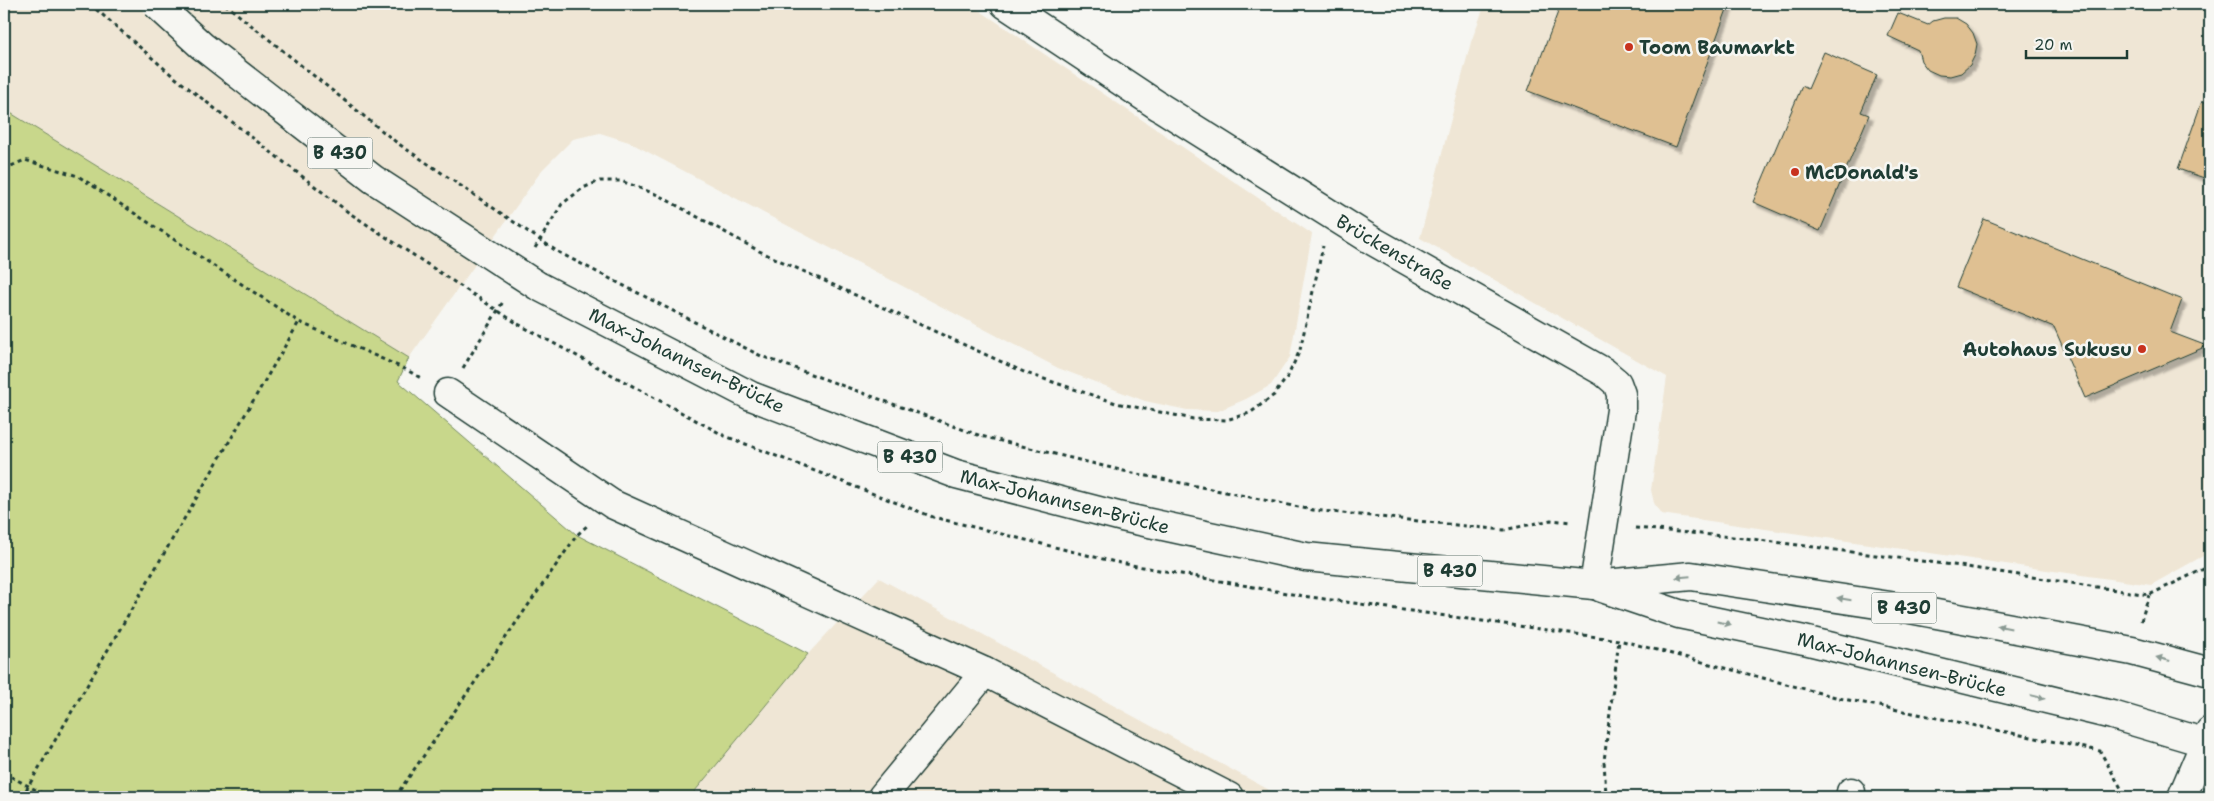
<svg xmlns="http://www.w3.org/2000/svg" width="2214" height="801" font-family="'Shantell Sans',sans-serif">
	<defs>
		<filter id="shadow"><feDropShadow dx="4.5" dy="4.5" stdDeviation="1" flood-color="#0004"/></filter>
	</defs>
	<rect width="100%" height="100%" fill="#f6f6f2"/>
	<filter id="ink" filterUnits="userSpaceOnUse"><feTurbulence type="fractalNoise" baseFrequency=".02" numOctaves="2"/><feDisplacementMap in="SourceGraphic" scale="10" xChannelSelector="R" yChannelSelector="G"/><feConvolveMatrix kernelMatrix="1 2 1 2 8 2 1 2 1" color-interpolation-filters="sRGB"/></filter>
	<g filter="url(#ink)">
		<!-- built -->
		<g fill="#efe6d5">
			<polygon points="4,4 970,4 1312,234 1290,357 1271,385 1246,399 1218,411 1187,410 1145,401 1058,368 629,142 600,133 573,139 542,170 409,358 4,109"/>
			<polygon points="1485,4 2210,4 2210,552 2151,585 1661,514 1654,503 1651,490 1667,377 1420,238 1471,42"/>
			<polygon points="879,578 1282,797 690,797 808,654"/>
		</g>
		<!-- green -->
		<polygon fill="#c8d78b" stroke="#748a60" points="4,109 409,358 398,381 577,535 808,654 690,797 4,797"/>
		<!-- building -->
		<g fill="#dfc092" stroke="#1f3d34" filter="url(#shadow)">
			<polygon points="1561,4 1729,4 1676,147 1528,91"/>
			<polygon points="1898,13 1928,25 1933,21 1944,18 1956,18 1966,24 1973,33 1977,44 1975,55 1970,65 1961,73 1950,76 1939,75 1928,70 1921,61 1918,50 1888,36"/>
			<polygon points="1824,52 1877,75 1861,112 1869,115 1820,231 1753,202 1802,86 1808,89"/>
			<polygon points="2202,101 2210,104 2210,180 2178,169"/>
			<polygon points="1984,219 2182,300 2170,332 2207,346 2085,398 2054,327 1956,287"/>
			<polygon points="1600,792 1604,797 1594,797"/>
		</g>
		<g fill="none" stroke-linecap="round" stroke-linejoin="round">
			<defs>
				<g id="minor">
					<polyline points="1005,4 1160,107 1373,241 1604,372 1617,383 1621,394 1621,410 1594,585"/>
					<polyline points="448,393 612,504 985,672 1229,797"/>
					<polyline points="882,797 985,672"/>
					<polyline points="1850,797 1851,792"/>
				</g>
				<g id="major">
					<polyline points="538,286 751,396 956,474 1122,517 1306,557 1594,585 1691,576 1910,609 2132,651 2210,672"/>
					<polyline points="1602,588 1679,614 1804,640 2112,715 2210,744"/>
					<polyline points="2182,797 2210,731"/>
				</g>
			</defs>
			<!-- minor casing -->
			<use href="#minor" stroke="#1f3d34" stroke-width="31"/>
			<!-- major casing -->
			<use href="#major" stroke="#1f3d34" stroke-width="31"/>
			<!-- path -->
			<g stroke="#1f3d34" stroke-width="3" stroke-dasharray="4 4" stroke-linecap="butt">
				<polyline points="4,169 25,160 78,176 299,322 405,369 421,378"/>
				<polyline points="535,248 562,204 583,188 600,181 621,181 658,195 759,251 1026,373 1116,403 1193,419 1226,420 1250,413 1274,395 1288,376 1300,350 1323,246"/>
				<polyline points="558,252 761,356 981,436 1128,472 1313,510 1504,530 1551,520 1571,522"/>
				<polyline points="518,324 725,436 933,517 1115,562 1303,596 1619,640 1839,698 2100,751 2126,797"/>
				<polyline points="463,368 504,300"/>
				<polyline points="1635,528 1744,538 1960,566 2149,595 2210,566"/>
				<polyline points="2141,621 2149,595"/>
				<polyline points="4,773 49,797"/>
				<polyline points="22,797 299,322"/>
				<polyline points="395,797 577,535 588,525"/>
				<polyline points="1604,797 1606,795 1604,761 1619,640"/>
			</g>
			<!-- minor -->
			<use href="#minor" stroke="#f6f6f2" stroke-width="28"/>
			<!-- major -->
			<use href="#major" stroke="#f6f6f2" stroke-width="28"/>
			<defs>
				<polyline id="major-bridge" points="156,4 202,46 373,179 538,286"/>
			</defs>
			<!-- major-bridge casing -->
			<use href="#major-bridge" stroke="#1f3d34" stroke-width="31" stroke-linecap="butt"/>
			<!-- path-bridge -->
			<g stroke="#1f3d34" stroke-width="3" stroke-dasharray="4 4" stroke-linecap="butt">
				<polyline points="90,4 173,76 348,212 518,324"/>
				<polyline points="225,4 396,142 558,252"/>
			</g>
			<!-- major-bridge -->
			<use href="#major-bridge" stroke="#f6f6f2" stroke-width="28"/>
		</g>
		<!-- one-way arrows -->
		<defs><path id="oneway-solid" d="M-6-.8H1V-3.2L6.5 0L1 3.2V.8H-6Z" transform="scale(1.25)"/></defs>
		<g fill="#8a9a93">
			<use href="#oneway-solid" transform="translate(1683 577) rotate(175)"/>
			<use href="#oneway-solid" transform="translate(1844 599) rotate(-171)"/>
			<use href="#oneway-solid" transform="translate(1724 623) rotate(12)"/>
			<use href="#oneway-solid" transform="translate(2004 627) rotate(-169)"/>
			<use href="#oneway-solid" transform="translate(2163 659) rotate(-165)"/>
			<use href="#oneway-solid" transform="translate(2038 697) rotate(14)"/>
		</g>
	</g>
	<!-- markers -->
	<g fill="#c8321e" stroke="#f6f6f2" stroke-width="2">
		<circle cx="1629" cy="47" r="5"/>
		<circle cx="1795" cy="172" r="5"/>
		<circle cx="2142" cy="349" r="5"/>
	</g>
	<g text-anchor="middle" stroke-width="5" stroke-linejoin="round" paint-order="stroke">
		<!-- shield labels -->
		<g fill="#f6f6f2" stroke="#60746d" stroke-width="1">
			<rect x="307.5" y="137.5" width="65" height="31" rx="4"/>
			<rect x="877.5" y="441.5" width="65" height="31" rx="4"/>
			<rect x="1417.5" y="555.5" width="65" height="31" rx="4"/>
			<rect x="1871.5" y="592.5" width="65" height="31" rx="4"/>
		</g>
		<g font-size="18" font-weight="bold" fill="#1f3d34">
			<text x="340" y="159">B 430</text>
			<text x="910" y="463">B 430</text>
			<text x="1450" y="577">B 430</text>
			<text x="1904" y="614">B 430</text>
		</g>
		<!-- poi labels -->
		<g font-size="19" font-weight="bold" fill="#1f3d34" stroke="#f6f6f2" text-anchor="start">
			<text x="1639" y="54">Toom Baumarkt</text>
			<text x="1805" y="179">McDonald's</text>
			<text x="2132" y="356" text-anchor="end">Autohaus Sukusu</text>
		</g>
		<!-- street labels -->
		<g font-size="19" fill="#1f3d34" stroke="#f6f6f2">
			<text transform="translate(1395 252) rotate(30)" y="7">Brückenstraße</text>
			<text transform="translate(687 360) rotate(26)" y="7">Max-Johannsen-Brücke</text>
			<text transform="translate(1065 501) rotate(14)" y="7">Max-Johannsen-Brücke</text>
			<text transform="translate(1902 664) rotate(14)" y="7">Max-Johannsen-Brücke</text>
		</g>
	</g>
	<!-- margin -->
	<rect width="2214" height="801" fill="none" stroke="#f6f6f2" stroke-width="20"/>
	<rect x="10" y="10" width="2194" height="781" fill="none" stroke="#1f3d34" stroke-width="2" filter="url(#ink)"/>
	<!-- scale -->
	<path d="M2026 50v8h101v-8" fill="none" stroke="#1f3d34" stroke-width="2.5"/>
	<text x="2034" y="50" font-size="15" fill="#1f3d34" stroke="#f6f6f2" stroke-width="4" paint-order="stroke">20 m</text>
</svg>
